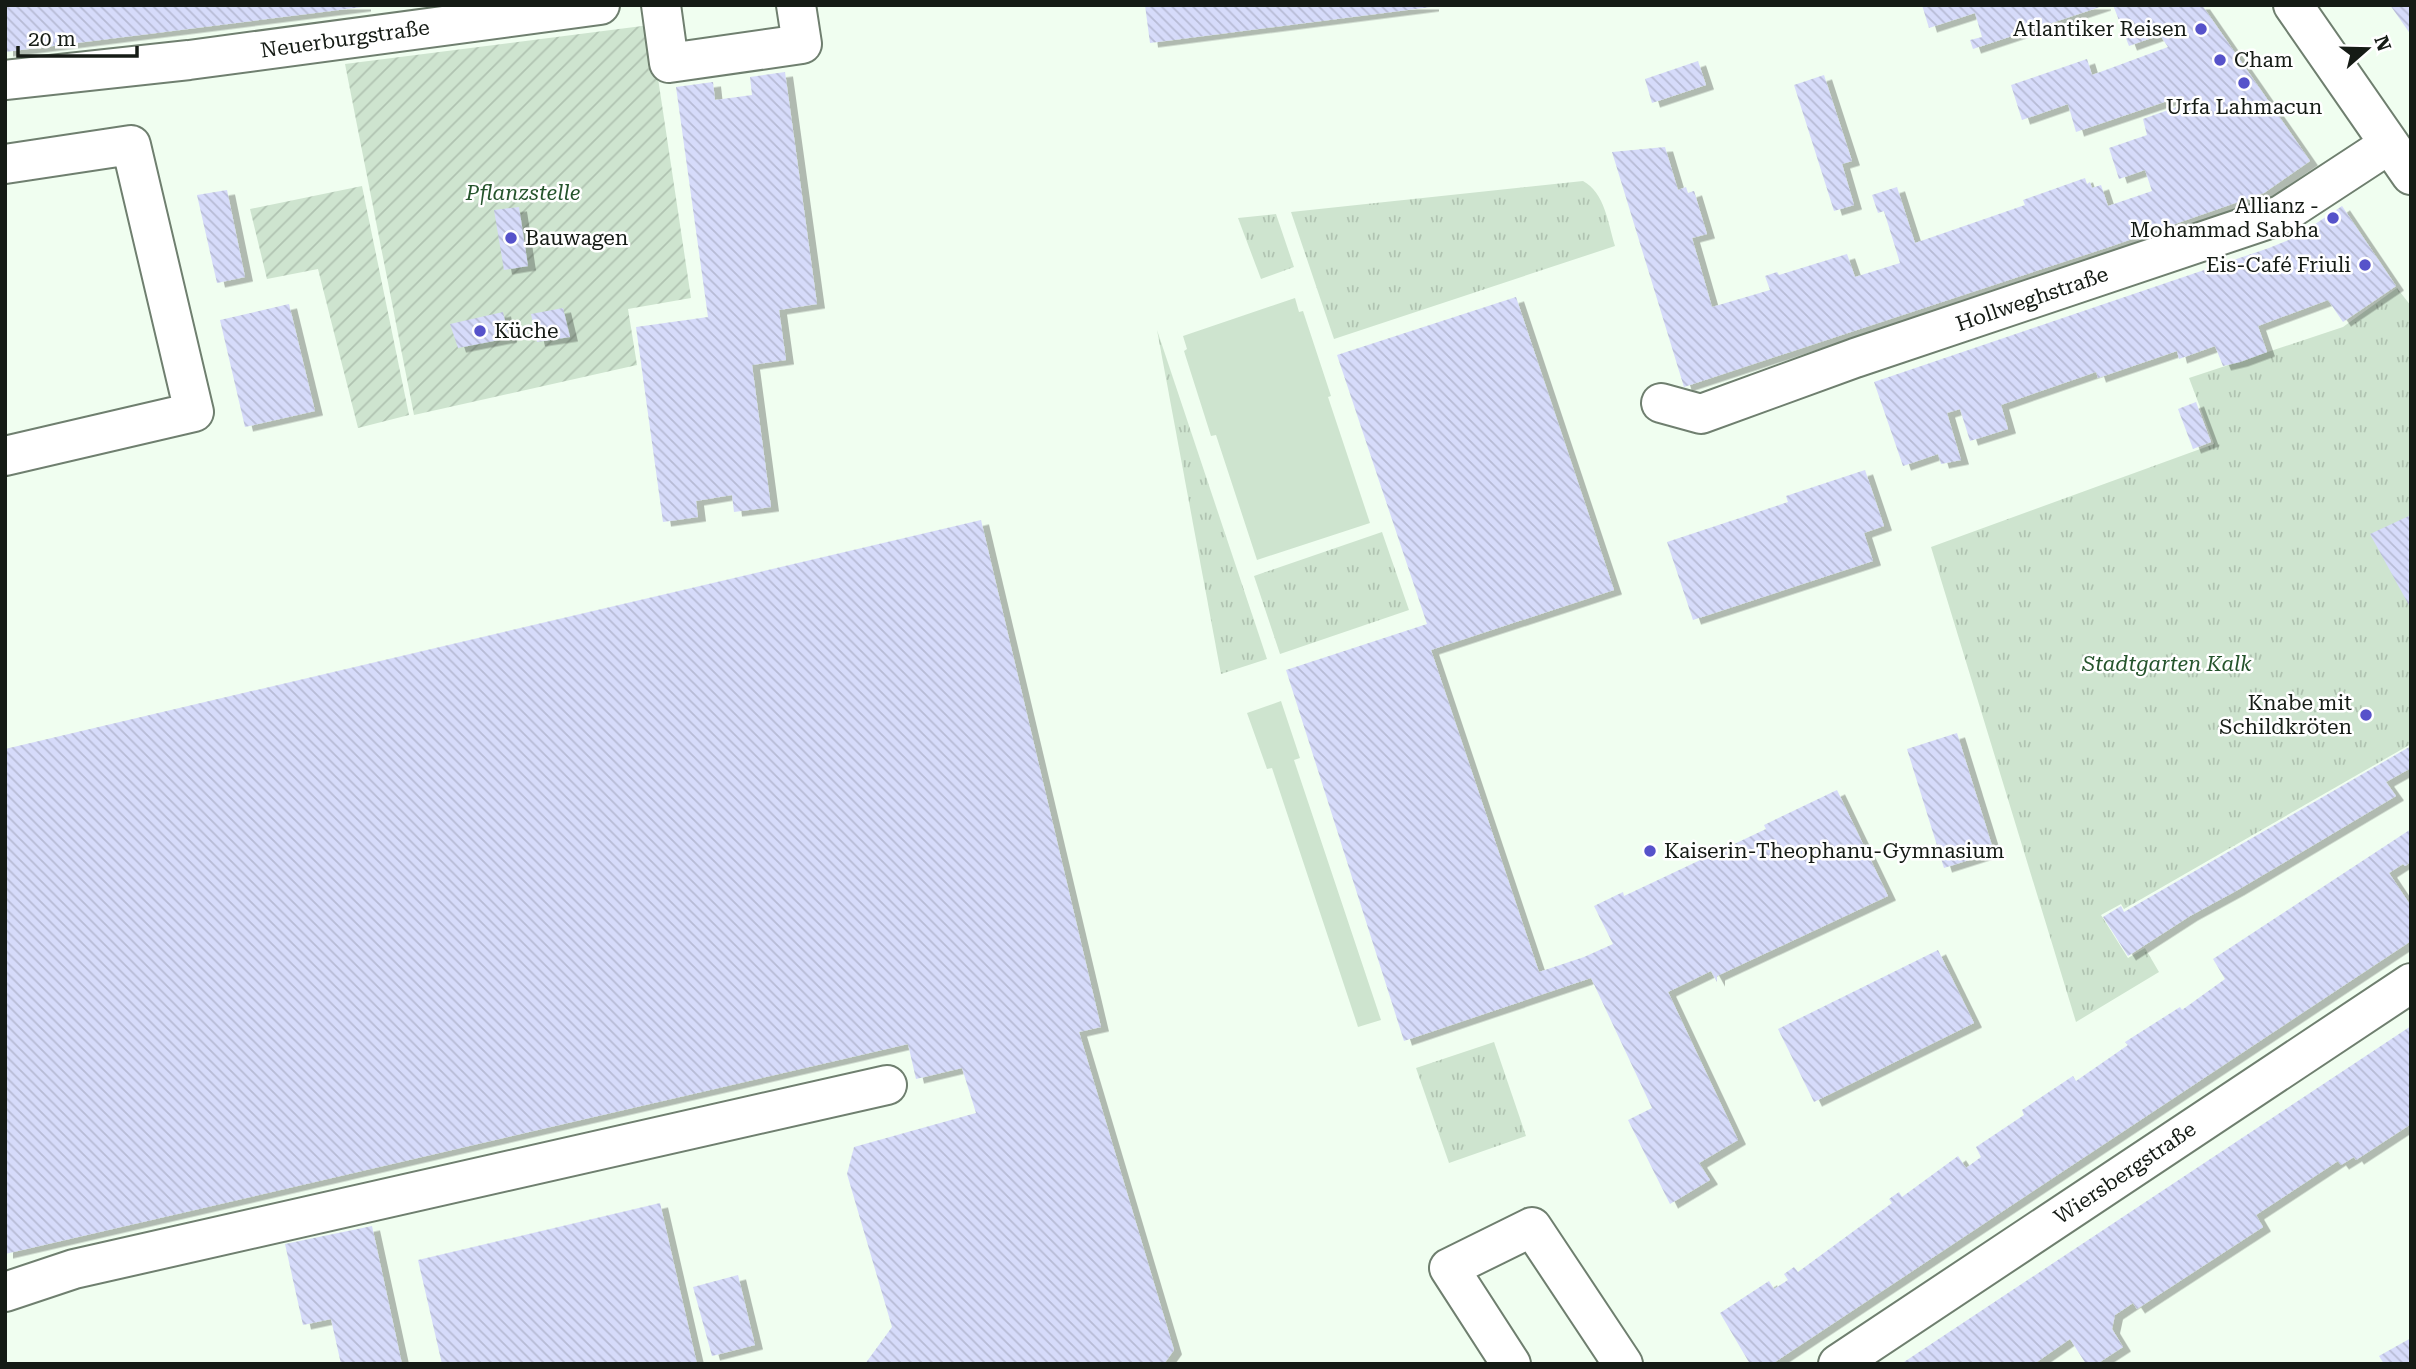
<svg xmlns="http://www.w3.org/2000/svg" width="2416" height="1369" font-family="'Roboto Serif',serif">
	<defs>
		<pattern id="grass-tufts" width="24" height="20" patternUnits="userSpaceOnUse" patternTransform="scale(1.75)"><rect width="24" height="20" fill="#cee4cf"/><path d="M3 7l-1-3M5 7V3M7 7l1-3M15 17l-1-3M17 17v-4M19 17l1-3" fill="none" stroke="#b0c3b1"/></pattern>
		<pattern id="garden-furrows" width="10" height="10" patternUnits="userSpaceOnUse" patternTransform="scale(1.75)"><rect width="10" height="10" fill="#cee4cf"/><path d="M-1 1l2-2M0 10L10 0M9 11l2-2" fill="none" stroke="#b0c3b1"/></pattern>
		<pattern id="building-back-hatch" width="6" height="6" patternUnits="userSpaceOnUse" patternTransform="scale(1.75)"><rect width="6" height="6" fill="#d6dbfa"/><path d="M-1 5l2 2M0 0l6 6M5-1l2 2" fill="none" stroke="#b7bbd5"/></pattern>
		<filter id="shadow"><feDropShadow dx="8" dy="4.5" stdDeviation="0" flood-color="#0004"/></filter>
	</defs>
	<rect width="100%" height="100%" fill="#f0fef0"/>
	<!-- grass -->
	<g fill="url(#grass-tufts)">
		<path d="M 1583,181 C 1605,193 1608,223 1615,246 L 1334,339 L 1291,212 Z"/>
		<polygon points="1276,214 1294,267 1261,279 1238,218"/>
		<polygon points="2397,288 2411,306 2411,744 2124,909 2121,904 2101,915 2128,958 2145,948 2159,972 2076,1022 1931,547 2214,444 2189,378 2343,327"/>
		<polygon points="1157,330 1267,659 1221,674"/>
		<polygon points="1382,532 1409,610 1280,654 1254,576"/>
		<polygon points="1494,1042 1526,1136 1449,1163 1416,1068"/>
	</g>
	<!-- garden -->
	<g fill="url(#garden-furrows)">
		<polygon points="650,25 691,298 628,309 637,365 414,415 345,64"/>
		<polygon points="362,186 409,415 358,428 318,269 267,279 250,209"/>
	</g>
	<!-- pitch -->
	<g fill="#cee4cf">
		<polygon points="1295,298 1299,312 1303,311 1331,396 1328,397 1370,523 1257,560 1216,435 1211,436 1184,351 1187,349 1183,336"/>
		<polygon points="1281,701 1300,758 1294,760 1381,1020 1358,1027 1272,768 1267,769 1247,713"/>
	</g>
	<!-- building -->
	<g fill="url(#building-back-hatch)" filter="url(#shadow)">
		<polygon points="5,5 363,5 363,7 5,52"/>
		<polygon points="1145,5 1431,5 1431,7 1150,43"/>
		<polygon points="1922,5 2103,5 2103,6 1973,49 1970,40 1982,37 1975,13 1929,28"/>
		<polygon points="2113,5 2202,5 2310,161 2264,193 2112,246 1684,387 1612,152 1665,147 1678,190 1686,187 1688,193 1694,191 1707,234 1692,238 1712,307 1770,290 1765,276 1777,272 1779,275 1847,254 1855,277 1900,263 1884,211 1878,213 1872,195 1897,187 1915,243 2025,205 2023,200 2085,178 2087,184 2090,182 2092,188 2101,185 2108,206 2152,191 2145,170 2119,179 2109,148 2147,135 2143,119 2185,104 2182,96 2076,132 2068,104 2022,120 2011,85 2087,59 2092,75 2168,47 2160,35 2129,46"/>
		<polygon points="2390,5 2411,5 2411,35"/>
		<polygon points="1698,61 1706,85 1652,103 1645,79"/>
		<polygon points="785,72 817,304 779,310 786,360 752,365 771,507 734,512 732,495 696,501 698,517 663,522 636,327 708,317 676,87 713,82 715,100 752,95 750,77"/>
		<polygon points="1824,75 1852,161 1842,164 1854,205 1834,211 1794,85"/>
		<polygon points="227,190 245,277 217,283 197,195"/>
		<polygon points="2342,206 2396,286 2343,322 2328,300 2258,326 2267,352 2240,362 2223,366 2215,346 2179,359 2177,351 2098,378 2096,372 2001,405 2008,429 1970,441 1960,409 1947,413 1961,460 1941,464 1938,454 1903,466 1874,382 2269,248 2296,237"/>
		<polygon points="519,207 528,266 504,270 494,210"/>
		<polygon points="1516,297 1614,590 1431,650 1539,972 1584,957 1613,944 1594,906 1623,892 1624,896 1766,829 1764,825 1837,790 1888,896 1717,976 1717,982 1711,971 1668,992 1738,1140 1699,1163 1710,1180 1670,1204 1628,1120 1652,1108 1591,978 1404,1041 1286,670 1427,624 1337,355"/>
		<polygon points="289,304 315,411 245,427 220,320"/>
		<polygon points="563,308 570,337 537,342 531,314"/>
		<polygon points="503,312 509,338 458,348 450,324"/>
		<polygon points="2196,402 2211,442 2193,449 2178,409"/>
		<polygon points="1865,470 1884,526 1864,533 1873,561 1693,620 1667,542 1788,502 1786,496"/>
		<polygon points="2411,515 2411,609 2370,534"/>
		<polygon points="981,520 1101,1027 1079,1032 1174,1350 1164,1364 865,1364 892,1327 847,1174 854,1147 976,1113 962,1068 916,1079 908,1044 5,1254 5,749"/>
		<polygon points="1957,733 1994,852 1944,868 1907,749"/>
		<polygon points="2411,746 2411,768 2386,782 2396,796 2236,891 2190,916 2128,956 2103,917 2121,906 2124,912"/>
		<polygon points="2411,829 2411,862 2405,866 2403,864 2389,873 2411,906 2411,941 1772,1364 1750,1364 1720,1313 1769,1281 1774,1289 1788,1280 1784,1274 1794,1267 1798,1272 1892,1203 1889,1199 1899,1192 1902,1197 1958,1156 1966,1168 1981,1157 1976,1147 2024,1115 2022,1110 2073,1076 2076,1081 2128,1045 2125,1042 2180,1007 2182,1010 2225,979 2213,959"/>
		<polygon points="1938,950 1974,1023 1814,1102 1778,1029"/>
		<polygon points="2411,1026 2411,1124 2356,1160 2354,1157 2341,1165 2338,1161 2256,1215 2263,1227 2137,1309 2133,1303 2115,1315 2112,1329 2123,1347 2106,1358 2097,1364 2086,1364 2070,1339 2034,1364 1901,1364"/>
		<polygon points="660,1203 697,1364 442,1364 418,1260"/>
		<polygon points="372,1226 402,1364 341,1364 331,1319 303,1325 285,1244"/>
		<polygon points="738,1275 755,1345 712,1356 693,1287"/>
		<polygon points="2411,1338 2411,1364 2384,1364 2379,1356"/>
	</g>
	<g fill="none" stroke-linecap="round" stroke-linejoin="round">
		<defs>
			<g id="minor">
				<polyline points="661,5 669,63 802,44 796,5"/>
				<polyline points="5,80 189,60 600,5"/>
				<polyline points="5,164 131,145 194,412 5,456"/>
				<polyline points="1661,403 1701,414 1855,358 2281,215 2388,145"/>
				<polyline points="5,1292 74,1269 887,1085"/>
				<polyline points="1511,1364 1449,1268 1532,1227 1623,1364"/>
				<polyline points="1838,1364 2411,983"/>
			</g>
			<polyline id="major" points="2293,5 2411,175"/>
		</defs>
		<!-- minor casing -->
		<use href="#minor" stroke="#6f7f6f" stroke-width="42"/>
		<!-- major casing -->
		<use href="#major" stroke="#6f7f6f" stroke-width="42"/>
		<!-- minor -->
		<use href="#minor" stroke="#fff" stroke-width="38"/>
		<!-- major -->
		<use href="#major" stroke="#fff" stroke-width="38"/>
	</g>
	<!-- markers -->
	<g fill="#5652ca" stroke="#fff" stroke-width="2.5">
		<circle cx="2201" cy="29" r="7"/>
		<circle cx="2220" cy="60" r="7"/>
		<circle cx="2244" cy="83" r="7"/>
		<circle cx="2333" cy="218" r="7"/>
		<circle cx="511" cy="238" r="7"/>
		<circle cx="2365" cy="265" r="7"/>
		<circle cx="480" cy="331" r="7"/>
		<circle cx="2366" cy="715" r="7"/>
		<circle cx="1650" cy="851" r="7"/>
	</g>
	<g text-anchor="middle" stroke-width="5" stroke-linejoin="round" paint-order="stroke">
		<!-- poi labels -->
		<g font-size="21" fill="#151b15" stroke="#fff" text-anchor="end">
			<text x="2187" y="36">Atlantiker Reisen</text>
			<text x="2234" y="67" text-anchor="start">Cham</text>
			<text x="2244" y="114" text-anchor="middle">Urfa Lahmacun</text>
			<text x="2319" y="213">Allianz -<tspan x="2319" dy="24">Mohammad Sabha</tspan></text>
			<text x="525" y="245" text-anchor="start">Bauwagen</text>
			<text x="2351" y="272">Eis-Café Friuli</text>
			<text x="494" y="338" text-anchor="start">Küche</text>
			<text x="2352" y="710">Knabe mit<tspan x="2352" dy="24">Schildkröten</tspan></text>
			<text x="1664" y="858" text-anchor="start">Kaiserin-Theophanu-Gymnasium</text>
		</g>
		<!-- street labels -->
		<g font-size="21" fill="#151b15" stroke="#fff">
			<text transform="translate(345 39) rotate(-8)" y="7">Neuerburgstraße</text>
			<text transform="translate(2032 299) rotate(-19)" y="7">Hollweghstraße</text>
			<text transform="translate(2125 1173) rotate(-34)" y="7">Wiersbergstraße</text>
		</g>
		<!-- park labels -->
		<g font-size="21" font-style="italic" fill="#25542c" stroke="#fff">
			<text x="523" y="200">Pflanzstelle</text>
			<text x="2167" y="671">Stadtgarten Kalk</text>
		</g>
	</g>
	<!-- border -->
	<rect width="2416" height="1369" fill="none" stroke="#151b15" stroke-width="14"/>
	<!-- north arrow -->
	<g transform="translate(2367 49) rotate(70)" stroke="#ffffff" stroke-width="5" paint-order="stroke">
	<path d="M0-5L12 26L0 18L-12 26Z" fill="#151b15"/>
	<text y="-10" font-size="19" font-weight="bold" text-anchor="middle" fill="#151b15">N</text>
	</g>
	<!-- scale -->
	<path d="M18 46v10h119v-10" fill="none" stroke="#151b15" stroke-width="3.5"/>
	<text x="28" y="46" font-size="21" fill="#151b15" stroke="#ffffff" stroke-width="5" paint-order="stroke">20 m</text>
</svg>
